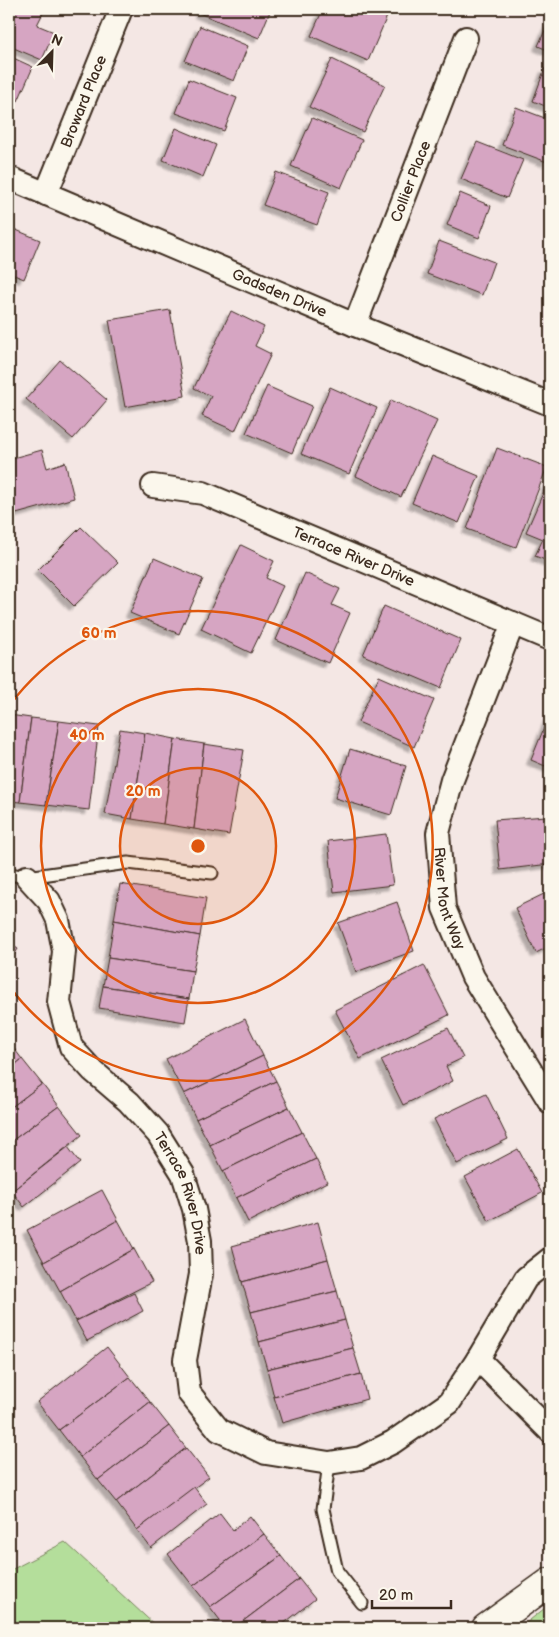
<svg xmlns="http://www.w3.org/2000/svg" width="559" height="1637" font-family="'Balsamiq Sans',sans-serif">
	<defs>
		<filter id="shadow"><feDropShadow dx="-4.5" dy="4.5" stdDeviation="1" flood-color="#0004"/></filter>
	</defs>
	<rect width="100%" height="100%" fill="#f4e7e4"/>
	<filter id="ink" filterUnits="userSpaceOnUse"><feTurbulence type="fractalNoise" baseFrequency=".02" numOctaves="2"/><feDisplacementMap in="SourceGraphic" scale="10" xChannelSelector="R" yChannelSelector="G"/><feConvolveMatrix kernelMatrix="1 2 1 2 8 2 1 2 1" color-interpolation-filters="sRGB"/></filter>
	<g filter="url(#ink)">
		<!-- green -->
		<g fill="#b4de9b" stroke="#78845c">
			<polygon points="65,1542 158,1628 9,1628 9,1571"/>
			<polygon points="550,1604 550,1628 520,1628"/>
		</g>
		<!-- building -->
		<g fill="#d6a5c2" stroke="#3b2a1e" filter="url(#shadow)">
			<polygon points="9,9 45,9 37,25 54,32 42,60 9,46"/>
			<polygon points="200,9 271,9 259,38 199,13"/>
			<polygon points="323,9 375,9 388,14 368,61 311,36"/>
			<polygon points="550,19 550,51 538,46"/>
			<polygon points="200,26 248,46 234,81 185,61"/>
			<polygon points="9,56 33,67 18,101 9,97"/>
			<polygon points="332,59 385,85 363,132 309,107"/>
			<polygon points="545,68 550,70 550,108 533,101"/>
			<polygon points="189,79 237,98 224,131 176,113"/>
			<polygon points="516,107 550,120 550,152 547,162 502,145"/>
			<polygon points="312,118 362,140 341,188 291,166"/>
			<polygon points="176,128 216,145 203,177 163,160"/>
			<polygon points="477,142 523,160 507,198 461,179"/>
			<polygon points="276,172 329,192 317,225 263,205"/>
			<polygon points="460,193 491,206 479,238 447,225"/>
			<polygon points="9,227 40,240 24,279 9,273"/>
			<polygon points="439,241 494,262 482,295 427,274"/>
			<polygon points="170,310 185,396 125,407 109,320"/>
			<polygon points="231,311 264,327 255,346 271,354 235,431 202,416 211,396 194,388"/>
			<polygon points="60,360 107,400 73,439 26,399"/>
			<polygon points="267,386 312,406 292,453 246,433"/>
			<polygon points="330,387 377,408 349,474 301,454"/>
			<polygon points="391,400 437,421 401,497 356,476"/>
			<polygon points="497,448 547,467 516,547 467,529"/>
			<polygon points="42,450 47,468 65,462 74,498 9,516 9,459"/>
			<polygon points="432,456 479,476 459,523 412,503"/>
			<polygon points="550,477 550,562 535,556 543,539 526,532"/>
			<polygon points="81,527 118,563 74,606 38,570"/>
			<polygon points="241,545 274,561 266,578 283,586 251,653 201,629"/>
			<polygon points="154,558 203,579 179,634 130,613"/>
			<polygon points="305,573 340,589 332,605 350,613 328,663 276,640"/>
			<polygon points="384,606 461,640 441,688 363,655"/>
			<polygon points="379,676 434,700 414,747 358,722"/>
			<polygon points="550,713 550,768 531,760"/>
			<polygon points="9,715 31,718 20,802 9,801"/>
			<polygon points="31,718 59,721 46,805 20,802"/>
			<polygon points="59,721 99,726 89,810 46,805"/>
			<polygon points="120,729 145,733 132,819 105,814"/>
			<polygon points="145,733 175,739 163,824 132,819"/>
			<polygon points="175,739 204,744 194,829 163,824"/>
			<polygon points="204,744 244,750 229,835 194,829"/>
			<polygon points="350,749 406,766 391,815 335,798"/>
			<polygon points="546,816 550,864 500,870 495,820"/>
			<polygon points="386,834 393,885 334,892 328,841"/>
			<polygon points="120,884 206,898 200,936 114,920"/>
			<polygon points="550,891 550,946 536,953 515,908"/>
			<polygon points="397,902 414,951 356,972 338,923"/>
			<polygon points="114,920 200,936 193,971 108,958"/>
			<polygon points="9,943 18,949 9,963"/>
			<polygon points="108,958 193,971 189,999 103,986"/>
			<polygon points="424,965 449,1015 360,1059 335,1010"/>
			<polygon points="103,986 189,999 185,1022 99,1008"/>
			<polygon points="245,1019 263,1056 184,1094 166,1059"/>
			<polygon points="448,1028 463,1058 446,1066 453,1081 403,1105 381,1060"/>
			<polygon points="9,1042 22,1059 9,1070"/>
			<polygon points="263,1056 276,1081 196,1119 184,1094"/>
			<polygon points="22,1059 42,1084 9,1109 9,1070"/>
			<polygon points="276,1081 289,1107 210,1145 196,1119"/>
			<polygon points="42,1084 59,1106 9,1143 9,1109"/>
			<polygon points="486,1094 508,1139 457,1164 434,1119"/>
			<polygon points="59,1106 82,1135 12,1191 9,1188 9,1143"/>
			<polygon points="289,1107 302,1132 223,1171 210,1145"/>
			<polygon points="302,1132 316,1159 236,1198 223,1171"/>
			<polygon points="68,1147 80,1163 24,1207 12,1191"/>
			<polygon points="518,1149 542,1193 489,1221 465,1177"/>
			<polygon points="316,1159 327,1182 248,1222 236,1198"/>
			<polygon points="102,1190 118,1220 44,1262 27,1230"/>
			<polygon points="118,1220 134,1249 60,1291 44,1262"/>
			<polygon points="318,1222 328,1259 242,1282 232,1246"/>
			<polygon points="134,1249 152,1282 76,1321 60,1291"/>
			<polygon points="328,1259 337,1291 251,1312 242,1282"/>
			<polygon points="337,1291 345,1320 259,1342 251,1312"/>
			<polygon points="134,1293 143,1311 87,1341 76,1321"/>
			<polygon points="345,1320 353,1348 267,1369 259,1342"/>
			<polygon points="107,1347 130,1377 59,1430 37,1402"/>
			<polygon points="353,1348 361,1374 274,1397 267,1369"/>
			<polygon points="361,1374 367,1399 282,1423 274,1397"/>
			<polygon points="130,1377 150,1402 80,1457 59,1430"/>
			<polygon points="150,1402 169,1426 98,1480 80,1457"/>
			<polygon points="169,1426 186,1448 116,1502 98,1480"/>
			<polygon points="186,1448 209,1477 137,1530 116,1502"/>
			<polygon points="194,1487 207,1504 151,1548 137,1530"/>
			<polygon points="220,1513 233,1530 250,1516 264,1534 193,1586 168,1554"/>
			<polygon points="264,1534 281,1556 210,1607 193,1586"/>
			<polygon points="281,1556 299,1579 234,1628 226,1628 210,1607"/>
			<polygon points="299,1579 315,1599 278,1628 234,1628"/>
		</g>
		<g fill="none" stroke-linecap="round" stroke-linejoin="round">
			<defs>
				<g id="service">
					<polyline points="9,874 27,877 128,863 212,873"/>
					<polyline points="329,1463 323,1509 337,1571 362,1603"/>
				</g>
				<g id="minor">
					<path id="s1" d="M 9,178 L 355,325 L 550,404"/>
					<path id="s2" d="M 46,194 L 121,9"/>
					<path id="s3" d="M 355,325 L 466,38"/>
					<path id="s4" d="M 153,486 L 203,493 L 550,639"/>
					<path id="s5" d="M 513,623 L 452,780 L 438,833 L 444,908 L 473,977 L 550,1102"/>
					<path id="s6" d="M 27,877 L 49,901 L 58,920 L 64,951 L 59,1002 L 71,1047 L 93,1071 L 129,1102 L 158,1134 L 183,1174 L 194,1209 L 200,1241 L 201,1274 L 185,1360 L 189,1393 L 219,1430 L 266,1453 L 329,1463 L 361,1458 L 393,1442 L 449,1403 L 478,1359 L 526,1278 L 550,1259"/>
					<polyline points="478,1359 550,1431"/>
				</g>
				<polyline id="tertiary" points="486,1628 550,1582"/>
			</defs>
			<!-- service casing -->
			<use href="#service" stroke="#3b2a1e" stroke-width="15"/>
			<!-- minor casing -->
			<use href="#minor" stroke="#3b2a1e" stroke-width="26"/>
			<!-- tertiary casing -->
			<use href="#tertiary" stroke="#3b2a1e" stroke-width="31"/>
			<!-- service -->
			<use href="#service" stroke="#fbf7ec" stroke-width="11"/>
			<!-- minor -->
			<use href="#minor" stroke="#fbf7ec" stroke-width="22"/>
			<!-- tertiary -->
			<use href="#tertiary" stroke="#fbf7ec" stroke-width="28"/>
		</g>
	</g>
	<!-- distance rings -->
	<circle cx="198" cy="846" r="78" fill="#df570d" fill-opacity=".12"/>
	<g fill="none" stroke="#df570d" stroke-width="2.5">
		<circle cx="198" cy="846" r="78"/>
		<circle cx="198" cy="846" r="157"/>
		<path d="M9 706A235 235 0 1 1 9 986"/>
	</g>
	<g text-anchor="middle" stroke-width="4.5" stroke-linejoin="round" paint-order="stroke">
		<!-- street labels -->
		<g font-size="15" fill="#3b2a1e" stroke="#fbf7ec">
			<text dy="5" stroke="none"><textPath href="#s2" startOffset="100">Broward Place</textPath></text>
			<text dy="5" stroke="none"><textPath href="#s3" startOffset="154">Collier Place</textPath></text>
			<text dy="5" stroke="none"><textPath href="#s1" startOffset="294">Gadsden Drive</textPath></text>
			<text dy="5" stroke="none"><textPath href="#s4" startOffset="214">Terrace River Drive</textPath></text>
			<text dy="5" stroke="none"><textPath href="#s5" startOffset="290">River Mont Way</textPath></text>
			<text dy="5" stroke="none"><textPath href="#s6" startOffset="371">Terrace River Drive</textPath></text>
		</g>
	</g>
	<circle cx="198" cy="846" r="8" fill="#df570d" stroke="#fbf7ec" stroke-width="2.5"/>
	<g font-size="15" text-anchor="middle" font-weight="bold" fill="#df570d" stroke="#fbf7ec" stroke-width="4.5" stroke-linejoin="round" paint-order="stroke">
		<text x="99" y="638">60 m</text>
		<text x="87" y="740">40 m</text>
		<text x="143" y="796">20 m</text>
	</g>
	<!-- margin -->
	<rect width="559" height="1637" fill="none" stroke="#fbf7ec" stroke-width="30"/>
	<rect x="15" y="15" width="529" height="1607" fill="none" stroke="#3b2a1e" stroke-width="2" filter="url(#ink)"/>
	<!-- north arrow -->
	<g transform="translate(52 52) rotate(23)" stroke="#fbf7ec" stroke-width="4" paint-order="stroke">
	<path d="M0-4L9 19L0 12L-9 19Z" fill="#3b2a1e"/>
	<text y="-8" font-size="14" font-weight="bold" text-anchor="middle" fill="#3b2a1e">N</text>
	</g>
	<!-- scale -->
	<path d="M372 1600v8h79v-8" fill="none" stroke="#3b2a1e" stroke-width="2.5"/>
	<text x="379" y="1600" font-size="15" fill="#3b2a1e" stroke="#fbf7ec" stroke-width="4" paint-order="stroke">20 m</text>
</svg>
